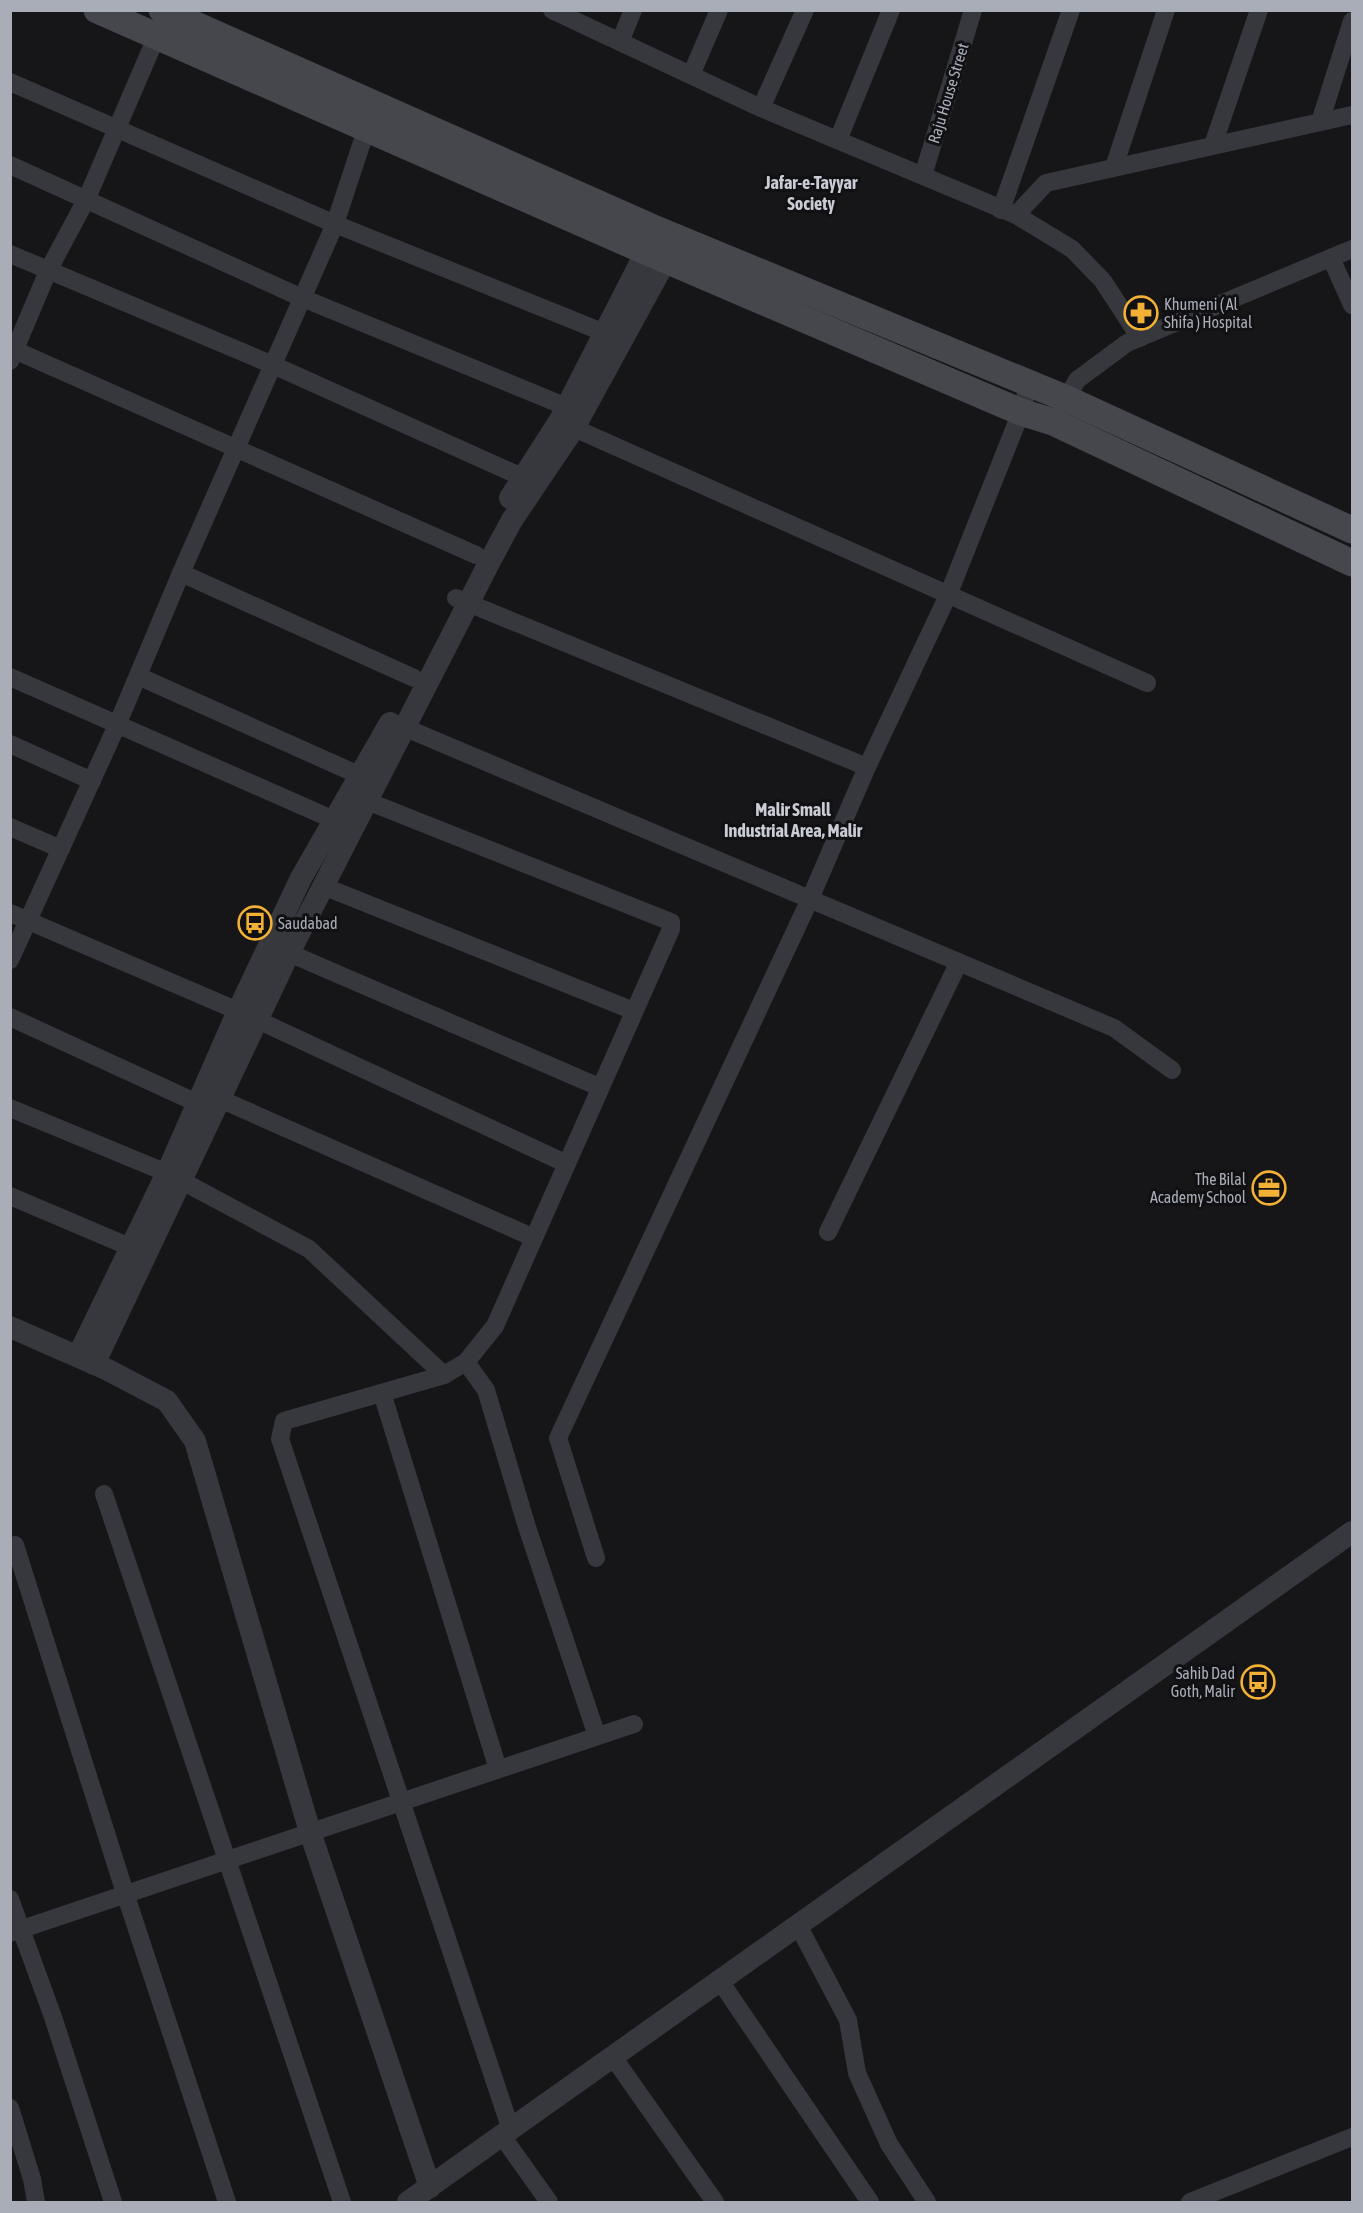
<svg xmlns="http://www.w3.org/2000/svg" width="1363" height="2213" font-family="'Asap Condensed',sans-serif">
	<rect width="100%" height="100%" fill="#161618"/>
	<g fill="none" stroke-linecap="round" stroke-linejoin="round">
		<!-- minor -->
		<g stroke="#37383d" stroke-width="18">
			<polyline points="552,10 761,108 1016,215 1072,249 1103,281 1140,338"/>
			<polyline points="620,42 633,10"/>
			<polyline points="691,75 719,10"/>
			<polyline points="10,82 335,224 605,333"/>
			<polyline points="761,108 805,10"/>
			<polyline points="1320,122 1352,21"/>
			<polyline points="838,140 891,10"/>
			<polyline points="1213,145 1259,10"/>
			<polyline points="10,165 300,297 567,407"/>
			<polyline points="1114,167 1166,10"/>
			<polyline points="923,176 973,10"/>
			<polyline points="1001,210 1071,10"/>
			<polyline points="1016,215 1046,183 1352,115"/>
			<polyline points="10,254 273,365 522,477"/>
			<polyline points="1331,258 1352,305"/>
			<polyline points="10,348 476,555"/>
			<polyline points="10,361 48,271 87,198 161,26"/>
			<polyline points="1062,407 1077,380 1127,343 1352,249"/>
			<polyline points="574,428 1147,683"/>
			<polyline points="181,573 414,678"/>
			<polyline points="456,598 867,767"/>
			<polyline points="138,676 361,776"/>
			<polyline points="10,677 334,820"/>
			<polyline points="394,723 1114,1028 1172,1070"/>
			<polyline points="10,744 92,781"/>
			<polyline points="367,801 671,922 671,929 495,1326 466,1362 444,1375 284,1421 280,1439 511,2130"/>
			<polyline points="10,827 61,849"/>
			<polyline points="323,886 634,1011"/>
			<polyline points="10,913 238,1011 565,1163"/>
			<polyline points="289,953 599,1087"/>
			<polyline points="10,960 118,723 181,573 335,224 370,118"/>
			<polyline points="10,1017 197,1103"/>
			<polyline points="220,1099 532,1237"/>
			<polyline points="10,1108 167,1173 309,1249 444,1375"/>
			<polyline points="10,1196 130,1247"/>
			<polyline points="828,1232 959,962"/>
			<polyline points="466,1362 486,1390 527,1527 597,1736"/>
			<polyline points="382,1393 498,1769"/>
			<polyline points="104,1494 342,2202"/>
			<polyline points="15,1545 125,1893 227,2202"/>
			<polyline points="596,1558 558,1438 810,899 867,767 949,593 1021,412 1029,383"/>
			<polyline points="10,1899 53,2017 113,2202"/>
			<polyline points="798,1925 848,2020 857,2073 889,2144 927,2202"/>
			<polyline points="10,1933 634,1724"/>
			<polyline points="720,1981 870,2202"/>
			<polyline points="613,2057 715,2202"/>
			<polyline points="10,2108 32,2179 36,2202"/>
			<polyline points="502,2136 549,2202"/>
			<polyline points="1190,2202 1352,2137"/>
		</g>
		<!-- tertiary -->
		<g stroke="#37383d" stroke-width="22">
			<polyline points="510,498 560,420 653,238"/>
			<polyline points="10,1327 106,1369 167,1401 195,1441 310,1832 430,2187"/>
			<polyline points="78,1356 167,1173 238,1011 301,878 390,723"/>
			<polyline points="94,1364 289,953 491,559 512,520 574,428 674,245"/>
			<polyline points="408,2202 1352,1532"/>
		</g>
		<!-- secondary -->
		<g stroke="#45474d" stroke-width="27">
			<polyline points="97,10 645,251 1021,412 1053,422 1352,563"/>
			<polyline points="162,10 658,230 1067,399 1352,530"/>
		</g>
	</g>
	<!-- icons -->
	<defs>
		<symbol id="pharmacy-ring" viewBox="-11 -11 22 22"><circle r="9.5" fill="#111113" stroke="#f2b134" stroke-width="1.5"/><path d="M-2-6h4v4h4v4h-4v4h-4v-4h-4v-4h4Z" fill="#f2b134"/></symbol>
		<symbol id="bus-ring" viewBox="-11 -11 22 22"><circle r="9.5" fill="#111113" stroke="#f2b134" stroke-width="1.5"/><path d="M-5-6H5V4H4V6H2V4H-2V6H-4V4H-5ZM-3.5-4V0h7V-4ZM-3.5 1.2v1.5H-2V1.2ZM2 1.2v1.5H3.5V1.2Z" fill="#f2b134"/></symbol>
		<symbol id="office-ring" viewBox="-11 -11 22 22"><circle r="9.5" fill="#111113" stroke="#f2b134" stroke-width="1.5"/><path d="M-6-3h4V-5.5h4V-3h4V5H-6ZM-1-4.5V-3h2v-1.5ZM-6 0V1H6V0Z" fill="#f2b134"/></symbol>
	</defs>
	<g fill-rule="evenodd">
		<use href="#pharmacy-ring" x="1122" y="294" width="38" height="38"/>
		<use href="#bus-ring" x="236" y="904" width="38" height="38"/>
		<use href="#office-ring" x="1250" y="1169" width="38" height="38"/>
		<use href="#bus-ring" x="1239" y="1663" width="38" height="38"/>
	</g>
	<g text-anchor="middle" stroke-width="6" stroke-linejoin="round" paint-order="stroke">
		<!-- street labels -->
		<g font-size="16" fill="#a8adb8" stroke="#111113">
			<text transform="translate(948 93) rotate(-73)" y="6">Raju House Street</text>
		</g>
		<!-- poi labels -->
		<g font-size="16" fill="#a8adb8" stroke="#111113" text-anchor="start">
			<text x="1164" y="310">Khumeni ( Al<tspan x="1164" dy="18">Shifa ) Hospital</tspan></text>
			<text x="278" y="929">Saudabad</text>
			<text x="1246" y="1185" text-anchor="end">The Bilal<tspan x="1246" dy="18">Academy School</tspan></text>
			<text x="1235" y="1679" text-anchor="end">Sahib Dad<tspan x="1235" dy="18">Goth, Malir</tspan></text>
		</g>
		<!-- neighbourhood labels -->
		<g font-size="18" font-weight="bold" fill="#c9ccd4" stroke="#111113">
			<text x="811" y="189">Jafar-e-Tayyar<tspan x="811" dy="21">Society</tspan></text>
			<text x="793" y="816">Malir Small<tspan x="793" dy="21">Industrial Area, Malir</tspan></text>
		</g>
	</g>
	<!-- border -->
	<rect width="1363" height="2213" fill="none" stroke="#a8adb8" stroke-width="24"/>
</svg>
